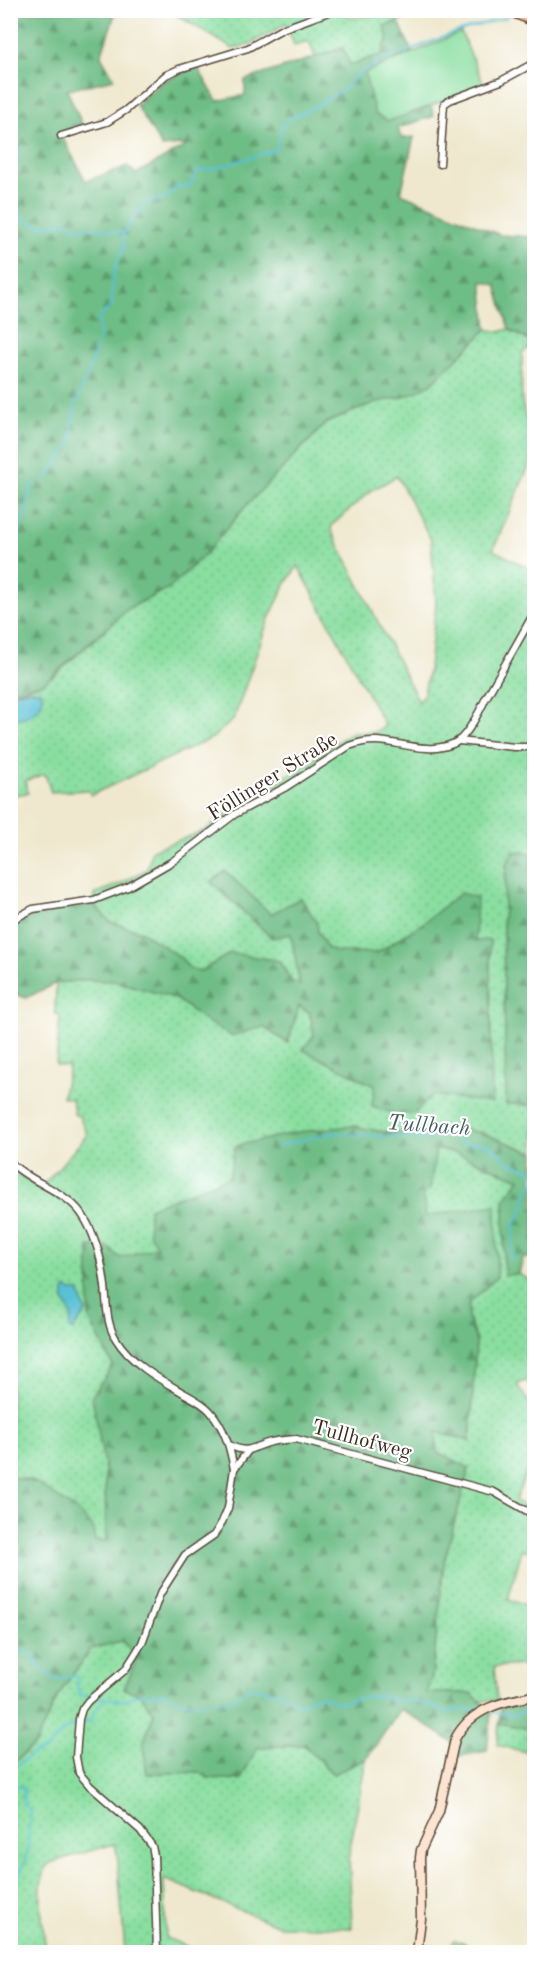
<svg xmlns="http://www.w3.org/2000/svg" width="545" height="1963" font-family="'Old Standard TT',serif">
	<defs>
		<pattern id="grass-dots" width="8" height="8" patternUnits="userSpaceOnUse" patternTransform="scale(1.5)"><rect width="8" height="8" fill="#89dea0"/><path d="M2 2h.1M6 6h.1" fill="none" stroke="#77bf89" stroke-width="1.8" stroke-linecap="round"/></pattern>
		<pattern id="forest-firs" width="22" height="20" patternUnits="userSpaceOnUse" patternTransform="scale(1.5)"><rect width="22" height="20" fill="#6ebd86"/><path d="M5 1l3.5 6h-7zM16 11l3.5 6h-7z" fill="#5c9a6d"/></pattern>
	</defs>
	<rect width="100%" height="100%" fill="#fff"/>
	<filter id="ink" filterUnits="userSpaceOnUse"><feTurbulence type="fractalNoise" baseFrequency=".0167" numOctaves="2"/><feDisplacementMap in="SourceGraphic" scale="12" xChannelSelector="R" yChannelSelector="G"/><feConvolveMatrix kernelMatrix="1 2 1 2 8 2 1 2 1" color-interpolation-filters="sRGB"/></filter>
	<filter id="wash" filterUnits="userSpaceOnUse"><feTurbulence type="fractalNoise" baseFrequency=".008" numOctaves="4" result="noise"/><feDisplacementMap in="SourceGraphic" scale="24" xChannelSelector="R" yChannelSelector="G"/><feGaussianBlur stdDeviation="1.35" result="paint"/><feColorMatrix in="noise" values="0 0 0 0 0 0 0 0 0 0 0 0 0 0 0 0 0 1.4 0 .05"/><feComposite in="paint" operator="in"/></filter>
	<g filter="url(#wash)">
		<rect width="100%" height="100%" fill="#efe8ce"/>
		<!-- grass -->
		<g fill="url(#grass-dots)" stroke="#62845f" stroke-width="1.5" fill-rule="evenodd">
			<polygon points="342,10 351,18 403,13 413,15 413,17 384,26 388,38 381,55 349,65 343,48 315,57 309,41 294,45 286,24 252,43 233,49 172,12 160,11"/>
			<path d="M 487,329 L 499,332 L 509,329 L 533,343 L 522,354 C 523,379 516,412 534,431 L 534,454 L 493,550 L 534,571 L 534,853 L 513,852 L 506,865 L 503,924 L 506,1104 L 534,1105 L 534,1150 L 532,1152 L 482,1133 L 450,1127 L 433,1133 L 390,1133 L 352,1126 L 229,1177 L 150,1208 L 157,1247 L 120,1258 L 109,1248 L 89,1318 L 113,1366 L 105,1470 L 106,1541 L 95,1541 L 37,1483 L 11,1476 L 10,1168 L 40,1189 L 87,1135 L 80,1117 L 74,1114 L 72,1099 L 62,1097 L 69,1067 L 56,1065 L 60,1015 L 55,1014 L 56,983 L 86,980 L 115,981 L 175,998 L 206,1021 L 263,1027 L 288,1043 L 299,1006 L 310,1013 L 314,1035 L 304,1050 L 375,1086 L 372,1106 L 490,941 L 475,941 L 461,893 L 422,924 L 377,953 L 337,952 L 327,948 L 318,932 L 317,923 L 271,915 L 225,871 L 291,934 L 300,985 L 292,982 L 279,961 L 231,953 L 201,971 L 190,969 L 181,958 L 142,932 L 110,922 L 94,905 L 95,894 L 122,883 L 147,869 L 152,850 L 204,831 L 251,796 L 301,768 L 350,733 L 375,732 L 385,726 L 298,566 L 286,583 L 268,621 L 234,719 L 212,738 L 91,795 L 88,790 L 51,792 L 45,774 L 25,781 L 28,793 L 11,795 L 11,691 L 26,689 L 54,676 L 129,608 L 170,588 L 206,553 L 246,506 L 326,423 L 376,402 L 404,397 L 431,384 ZM 397,476 L 431,540 L 436,603 L 429,668 L 424,693 L 419,702 L 331,530 L 332,525 L 372,490 Z"/>
			<polygon points="436,1149 456,1153 520,1179 504,1200 504,1274 519,1274 534,1282 534,1385 524,1381 517,1385 534,1410 534,1452 515,1501 534,1512 534,1543 531,1552 522,1549 508,1600 530,1606 534,1604 534,1662 522,1665 494,1667 497,1700 479,1701 470,1693 426,1693 432,1677 444,1562 469,1468 436,1452 436,1431 470,1441 476,1341 468,1317 469,1303 497,1277 495,1206 426,1216 423,1194 430,1189"/>
			<path d="M 122,1641 L 138,1656 L 124,1689 L 140,1694 L 154,1713 L 143,1744 L 147,1774 L 199,1772 L 209,1778 L 240,1780 L 258,1747 L 304,1745 L 333,1774 L 366,1759 L 349,1855 L 352,1928 L 279,1926 L 164,1879 L 166,1938 L 201,1952 L 125,1952 L 117,1852 L 114,1844 L 52,1862 C 49,1864 46,1866 45,1869 C 36,1886 44,1933 46,1952 L 11,1952 L 11,1765 L 35,1744 L 59,1694 L 91,1648 Z"/>
			<polygon points="499,1723 534,1730 534,1754 497,1745"/>
			<polygon points="454,1940 487,1952 422,1952 424,1946 449,1947"/>
		</g>
		<!-- forest -->
		<g fill="url(#forest-firs)" stroke="#547452" stroke-width="1.5">
			<polygon points="11,11 116,11 101,56 114,79 67,90 82,124 60,133 86,181 127,166 136,174 189,144 162,147 136,105 162,82 197,66 217,101 245,95 245,80 343,48 350,65 381,55 388,38 384,26 399,22 412,52 365,73 388,121 431,106 434,116 398,128 401,138 414,137 401,193 500,235 534,237 534,335 533,343 509,329 496,285 482,281 487,329 431,384 404,397 376,402 326,423 246,506 206,553 169,588 129,608 44,683 11,691"/>
			<polygon points="513,852 534,853 534,1105 506,1104 503,924 506,866"/>
			<path d="M 225,871 L 271,914 L 301,898 L 317,923 L 318,932 L 327,948 L 337,952 L 377,953 L 422,924 L 461,893 L 477,898 L 475,941 L 490,940 L 492,1103 L 432,1095 L 414,1114 L 392,1113 L 372,1106 L 375,1086 L 303,1050 L 314,1035 L 310,1013 L 299,1006 L 288,1043 L 263,1027 L 231,1036 L 206,1021 L 175,998 L 115,981 L 86,980 L 56,983 L 26,998 L 11,993 L 11,927 C 35,910 65,908 94,905 L 110,922 L 142,932 L 181,958 L 190,969 L 201,971 L 231,953 L 279,961 L 292,982 L 300,985 L 291,934 L 272,938 L 211,882 Z"/>
			<polygon points="352,1126 390,1133 432,1133 450,1127 482,1133 531,1152 534,1150 534,1258 523,1258 519,1274 504,1275 504,1200 520,1179 456,1153 436,1149 430,1189 423,1194 426,1216 496,1205 497,1277 469,1303 468,1317 476,1341 470,1441 436,1432 437,1452 469,1468 444,1562 432,1677 426,1693 471,1693 491,1712 487,1751 459,1756 451,1741 401,1709 366,1759 333,1774 304,1745 258,1747 240,1780 209,1778 198,1772 147,1774 143,1744 154,1713 140,1694 124,1689 138,1656 121,1641 91,1649 59,1694 35,1744 11,1765 10,1476 37,1483 76,1510 93,1527 95,1541 106,1541 105,1470 92,1396 113,1366 89,1318 89,1247 109,1248 120,1258 157,1247 149,1233 149,1208 229,1177 235,1146 298,1132"/>
			<polygon points="534,1701 534,1730 499,1723 501,1708"/>
		</g>
		<!-- pitch -->
		<path fill="#89dea0" stroke="#62845f" stroke-width="1.5" d="M 461,32 L 484,85 C 452,97 421,110 388,121 L 375,114 L 365,73 Z"/>
		<!-- water -->
		<g fill="#58c1d5" stroke="#4a767a" stroke-width="1.5">
			<path d="M 31,690 L 41,691 C 48,709 26,719 11,719 L 11,693 Z"/>
			<polygon points="67,1288 71,1291 79,1291 86,1312 73,1330 69,1329 72,1316 64,1301 64,1291"/>
		</g>
		<g fill="none" stroke-linecap="round" stroke-linejoin="round">
			<!-- stream -->
			<g stroke="#58c1d5" stroke-width="2">
				<path d="M 10,209 C 30,224 38,231 63,222 L 79,229 L 88,227 L 123,233"/>
				<polyline points="45,479 50,474 71,442 75,406 89,371 99,340 99,317 112,306 112,284 117,260 124,250 123,233 144,204 168,196 177,187 190,186 197,171 216,168 275,150 284,122 325,101 348,86 356,76 392,55 412,49 459,31 507,17"/>
				<polyline points="10,538 26,516 30,487 35,485"/>
				<polyline points="278,1146 332,1133 421,1139 453,1136 461,1143 473,1144 484,1143 493,1148 505,1160 534,1172"/>
				<polyline points="511,1261 514,1225 525,1206 526,1194 532,1186 534,1175"/>
				<polyline points="10,1646 34,1655 39,1667 57,1680 75,1676 78,1679 77,1686 80,1695 92,1696"/>
				<polyline points="98,1697 123,1701 137,1695 167,1694 177,1700 195,1704 210,1700 229,1701 249,1688 279,1692 300,1705 319,1695 340,1703 363,1697 379,1696 394,1700 419,1702 448,1712 463,1709 478,1710"/>
				<polyline points="489,1711 516,1716 525,1710 534,1712"/>
				<polyline points="83,1722 90,1723 95,1711 105,1698"/>
				<polyline points="10,1770 34,1753 46,1750 62,1732 74,1725"/>
				<polyline points="10,1784 24,1788 23,1805 30,1809 28,1851 20,1875 10,1890"/>
			</g>
		</g>
	</g>
	<g filter="url(#ink)">
		<g fill="none" stroke-linecap="round" stroke-linejoin="round">
			<defs>
				<g id="street">
					<polyline points="61,136 107,122 126,110 166,75 179,69 248,48 282,29 334,10"/>
					<polyline points="440,164 444,104 450,100 501,81 534,63"/>
					<polyline points="459,741 514,747 534,747"/>
					<path d="M 10,921 L 33,909 L 94,900 L 128,887 L 173,861 L 235,814 L 286,787 L 349,746 C 380,734 397,747 427,748 C 436,749 451,746 458,741 C 468,734 481,709 486,698 C 502,670 518,642 534,613"/>
					<path d="M 10,1162 C 31,1183 64,1190 81,1213 C 96,1234 102,1261 105,1286 C 107,1305 106,1323 116,1339 C 130,1362 157,1378 180,1391 C 190,1397 202,1402 210,1411 C 225,1428 230,1448 234,1469"/>
					<path d="M 229,1445 C 249,1455 252,1447 271,1442 C 279,1440 288,1440 296,1439 L 494,1492 L 534,1515"/>
					<polyline points="157,1952 154,1856 152,1846 140,1830 90,1786 79,1773 76,1757 79,1719 82,1709 88,1701 125,1670 134,1656 142,1643 160,1594 185,1555 214,1535 222,1522 228,1508 234,1469 248,1451"/>
				</g>
				<path id="secondary" d="M 417,1952 L 421,1919 L 420,1858 L 421,1850 L 439,1811 L 455,1739 C 471,1708 504,1701 534,1696"/>
				<polyline id="primary" points="507,10 534,21"/>
			</defs>
			<!-- street casing -->
			<use href="#street" stroke="#564638" stroke-width="9"/>
			<!-- secondary casing -->
			<use href="#secondary" stroke="#564638" stroke-width="11"/>
			<!-- primary casing -->
			<use href="#primary" stroke="#564638" stroke-width="12"/>
			<!-- street -->
			<use href="#street" stroke="#fff" stroke-width="6"/>
			<!-- secondary -->
			<use href="#secondary" stroke="#fde4d1" stroke-width="8"/>
			<!-- primary -->
			<use href="#primary" stroke="#fabb8c" stroke-width="9"/>
		</g>
	</g>
	<g text-anchor="middle" stroke-width="4.5" stroke-linejoin="round" paint-order="stroke">
		<!-- street labels -->
		<g font-size="21" fill="#3b2a1e" stroke="#fff">
			<text transform="translate(272 776) rotate(-32)" y="7">Föllinger Straße</text>
			<text transform="translate(362 1439) rotate(15)" y="7">Tullhofweg</text>
		</g>
		<!-- water labels -->
		<g font-size="22" font-style="italic" fill="#455f5e" stroke="#fff">
			<text transform="translate(429 1124) rotate(4)" y="8">Tullbach</text>
		</g>
	</g>
	<!-- margin -->
	<rect width="545" height="1963" fill="none" stroke="#fff" stroke-width="36"/>
</svg>
